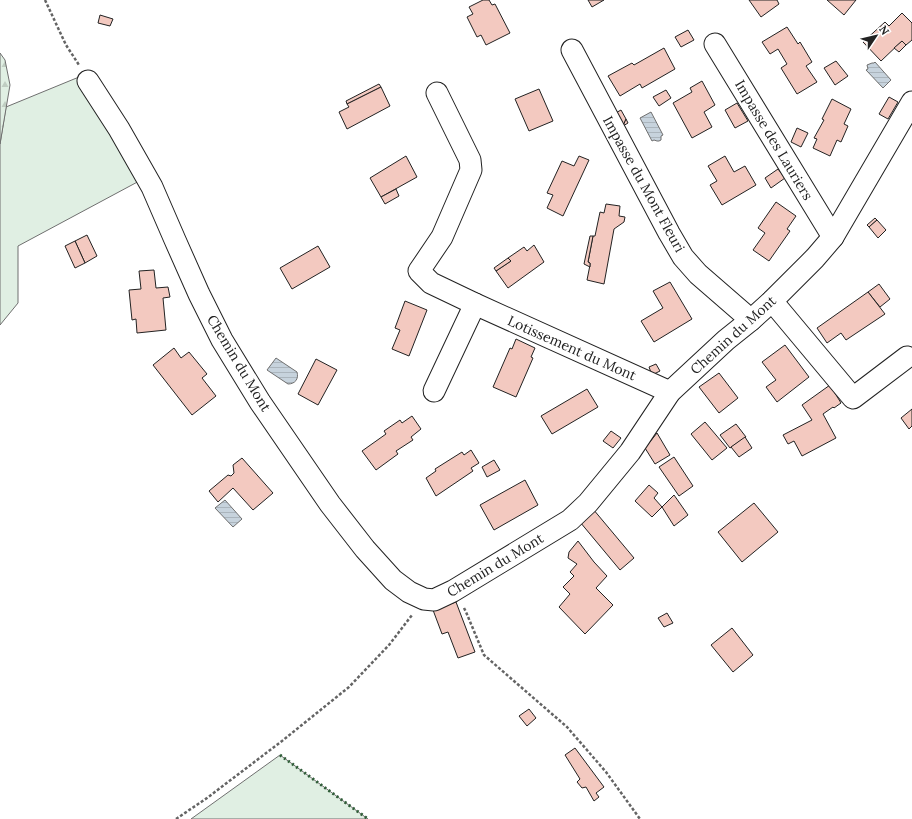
<svg xmlns="http://www.w3.org/2000/svg" width="912" height="819" font-family="Lora,serif">
	<defs>
		<pattern id="forest-firs" width="22" height="20" patternUnits="userSpaceOnUse"><rect width="22" height="20" fill="#e0efe3"/><path d="M5 1l3.5 6h-7zM16 11l3.5 6h-7z" fill="#c0cdc2"/></pattern>
		<pattern id="water-rules" width="6" height="5" patternUnits="userSpaceOnUse"><rect width="6" height="5" fill="#c7d3dd"/><path d="M0 2.5h6" fill="none" stroke="#abb5bd"/></pattern>
	</defs>
	<rect width="100%" height="100%" fill="#fff"/>
	<!-- green -->
	<g fill="#e0efe3" stroke="#6f6f6f">
		<polygon points="79,77 143,179 18,246 18,303 0,325 0,144 6,107"/>
		<polygon points="280,755 368,819 191,819"/>
	</g>
	<!-- forest -->
	<polygon fill="url(#forest-firs)" stroke="#6f6f6f" points="0,53 5,60 10,85 0,144"/>
	<!-- water -->
	<g fill="url(#water-rules)" stroke="#6f6f6f">
		<polygon points="875,62 891,80 883,88 866,70 868,69 867,65 872,63 874,63"/>
		<polygon points="651,112 663,135 661,136 661,140 659,141 657,141 654,140 652,141 640,118"/>
		<path d="M 276,358 L 297,372 C 299,379 295,384 288,384 L 267,370 Z"/>
		<polygon points="225,500 242,519 233,527 215,508"/>
	</g>
	<!-- building -->
	<g fill="#f3c9c0" stroke="#222">
		<polygon points="483,0 489,0 492,5 495,4 510,33 486,45 481,35 477,37 467,17 473,14 469,7"/>
		<polygon points="588,0 604,0 592,7"/>
		<polygon points="749,0 777,0 779,4 761,17"/>
		<polygon points="827,0 856,0 844,15"/>
		<polygon points="902,13 912,23 912,40 906,45 902,41 881,61 863,42 885,22 889,26"/>
		<polygon points="100,15 113,19 110,26 98,23"/>
		<polygon points="787,27 798,44 800,42 812,62 806,66 817,82 797,94 781,68 787,64 778,49 770,54 762,42"/>
		<polygon points="688,30 694,40 681,47 675,37"/>
		<polygon points="902,41 906,45 899,52 894,48"/>
		<polygon points="664,48 675,69 642,88 640,84 620,96 608,76 632,63 634,65"/>
		<polygon points="836,61 848,76 835,85 824,68"/>
		<polygon points="702,81 715,105 704,112 712,127 692,138 673,103 692,92 690,88"/>
		<polygon points="379,84 381,87 347,104 346,101"/>
		<polygon points="381,87 390,106 347,129 339,112 349,107 347,104"/>
		<polygon points="539,89 553,121 529,131 515,99"/>
		<polygon points="666,90 671,98 659,106 653,97"/>
		<polygon points="889,97 898,102 888,119 879,114"/>
		<polygon points="832,99 851,109 844,124 848,126 841,142 837,140 830,156 813,148 817,139 814,138 824,120 822,119"/>
		<polygon points="737,103 748,121 735,128 725,110"/>
		<polygon points="621,110 626,119 623,126 612,115"/>
		<polygon points="626,119 628,123 623,126"/>
		<polygon points="797,128 808,133 801,147 791,142"/>
		<polygon points="406,156 417,177 381,197 370,178"/>
		<polygon points="579,156 589,160 563,216 547,208 553,195 547,193 562,161 574,166"/>
		<polygon points="725,156 734,172 745,166 756,185 722,205 710,185 717,181 708,166"/>
		<polygon points="778,169 785,178 771,188 765,178"/>
		<polygon points="396,189 399,196 385,204 381,197"/>
		<polygon points="776,202 796,216 787,229 790,231 769,261 753,250 765,233 758,228"/>
		<polygon points="606,204 620,206 619,216 625,217 624,222 614,229 604,284 587,280 590,265 590,263 588,262 593,236 595,236 600,212 604,213"/>
		<polygon points="875,218 877,220 869,227 867,225"/>
		<polygon points="877,220 886,230 878,238 869,227"/>
		<polygon points="87,235 97,256 85,263 75,241"/>
		<polygon points="590,236 593,236 588,262 590,263 590,267 584,264"/>
		<polygon points="75,241 85,263 75,268 65,246"/>
		<polygon points="534,245 544,262 508,288 496,271 511,261 508,258 524,247 527,251"/>
		<polygon points="318,246 330,267 292,289 280,268"/>
		<polygon points="508,258 511,261 496,271 494,268"/>
		<polygon points="154,270 156,288 168,287 170,297 163,298 166,330 137,333 136,319 132,320 129,290 141,289 139,271"/>
		<polygon points="670,282 692,319 654,342 641,321 663,308 653,291"/>
		<polygon points="879,284 890,299 880,307 868,292"/>
		<polygon points="868,292 885,314 846,340 841,333 827,343 817,328"/>
		<polygon points="405,301 427,310 409,356 392,349 400,330 395,328"/>
		<polygon points="516,339 535,348 531,357 533,358 516,397 493,387 510,348 512,349"/>
		<polygon points="785,345 809,377 777,402 766,387 776,380 762,362"/>
		<polygon points="174,348 181,358 189,352 207,374 202,378 216,396 192,415 153,365"/>
		<polygon points="316,359 337,370 318,405 298,394"/>
		<polygon points="656,364 660,371 652,375 649,367"/>
		<polygon points="719,373 738,398 719,413 699,387"/>
		<polygon points="830,385 841,403 834,408 833,407 823,414 836,438 802,456 794,441 788,444 783,435 812,420 802,405"/>
		<polygon points="587,389 598,407 552,434 541,416"/>
		<polygon points="912,409 912,426 909,429 901,418"/>
		<polygon points="412,416 421,429 411,437 413,440 396,451 398,454 376,470 362,451 386,434 384,431 400,420 402,423"/>
		<polygon points="705,422 727,448 712,460 691,434"/>
		<polygon points="736,424 746,437 730,448 720,435"/>
		<polygon points="611,431 621,438 613,448 603,441"/>
		<polygon points="657,433 670,455 655,464 645,448"/>
		<polygon points="745,437 752,448 739,457 731,447"/>
		<polygon points="471,450 479,463 471,468 473,471 436,496 426,478 436,471 435,469 462,452 464,455"/>
		<polygon points="674,457 693,486 679,496 659,467"/>
		<polygon points="242,458 273,493 253,510 233,488 218,502 209,491 228,475 231,476 234,473 233,465"/>
		<polygon points="494,460 500,470 487,477 482,467"/>
		<polygon points="525,480 538,505 494,530 480,505"/>
		<polygon points="649,485 658,493 654,498 662,507 652,517 635,501"/>
		<polygon points="674,495 688,515 674,526 662,507"/>
		<polygon points="754,503 778,532 742,562 718,532"/>
		<polygon points="593,509 634,558 620,570 580,522"/>
		<polygon points="578,541 594,562 607,576 596,588 613,605 585,634 559,607 570,594 563,587 574,576 570,572 577,564 568,558 569,552"/>
		<polygon points="456,602 475,652 458,658 448,632 442,634 433,610"/>
		<polygon points="667,613 673,623 664,627 658,618"/>
		<polygon points="732,628 753,655 733,672 711,645"/>
		<polygon points="529,709 536,718 527,726 519,716"/>
		<polygon points="575,748 604,787 596,793 599,797 594,801 586,787 582,788 577,782 580,779 565,755"/>
	</g>
	<g fill="none" stroke-linecap="round" stroke-linejoin="round">
		<defs>
			<g id="minor">
				<polyline points="715,44 833,237"/>
				<polyline points="572,50 669,233 683,257 698,274 751,320"/>
				<polyline points="88,81 119,129 152,187 175,240 199,294 222,340 260,402 330,504 365,549 393,580 409,592 424,599 434,600 453,591 570,520 588,503 630,452 670,392 726,340 751,320 772,301 815,258 833,237 912,102"/>
				<polyline points="437,93 470,160 471,170 442,237 419,271 431,283 475,304 670,392"/>
				<polyline points="772,301 853,398 907,357"/>
				<polyline points="434,391 475,304"/>
			</g>
		</defs>
		<!-- minor casing -->
		<use href="#minor" stroke="#222" stroke-width="23"/>
		<!-- path -->
		<g stroke="#646464" stroke-width="2.5" stroke-dasharray="3 2" stroke-linecap="butt">
			<polyline points="45,0 66,45 79,65"/>
			<polyline points="464,608 466,612 484,655 567,727 606,772 640,819"/>
			<polyline points="176,819 207,798 282,741 349,687 389,645 412,615"/>
		</g>
		<!-- minor -->
		<use href="#minor" stroke="#fff" stroke-width="21"/>
		<!-- hedge -->
		<polyline stroke="#2f5e38" stroke-width="3" stroke-dasharray="2 3" stroke-linecap="butt" points="280,755 368,819"/>
	</g>
	<g text-anchor="middle" stroke-width="3" stroke-linejoin="round" paint-order="stroke">
		<!-- street labels -->
		<g font-size="14" fill="#222" stroke="#fff">
			<text transform="translate(774 140) rotate(59)" y="5">Impasse des Lauriers</text>
			<text transform="translate(644 184) rotate(61)" y="5">Impasse du Mont Fleuri</text>
			<text transform="translate(733 335) rotate(-42)" y="5">Chemin du Mont</text>
			<text transform="translate(572 348) rotate(24)" y="5">Lotissement du Mont</text>
			<text transform="translate(239 363) rotate(59)" y="5">Chemin du Mont</text>
			<text transform="translate(495 565) rotate(-31)" y="5">Chemin du Mont</text>
		</g>
	</g>
	<!-- north arrow -->
	<g transform="translate(876 36) rotate(55)" stroke="#ffffff" stroke-width="3" paint-order="stroke">
	<path d="M0-3L7 15L0 10L-7 15Z" fill="#222222"/>
	<text y="-6" font-size="11" font-weight="bold" text-anchor="middle" fill="#222222">N</text>
	</g>
</svg>
